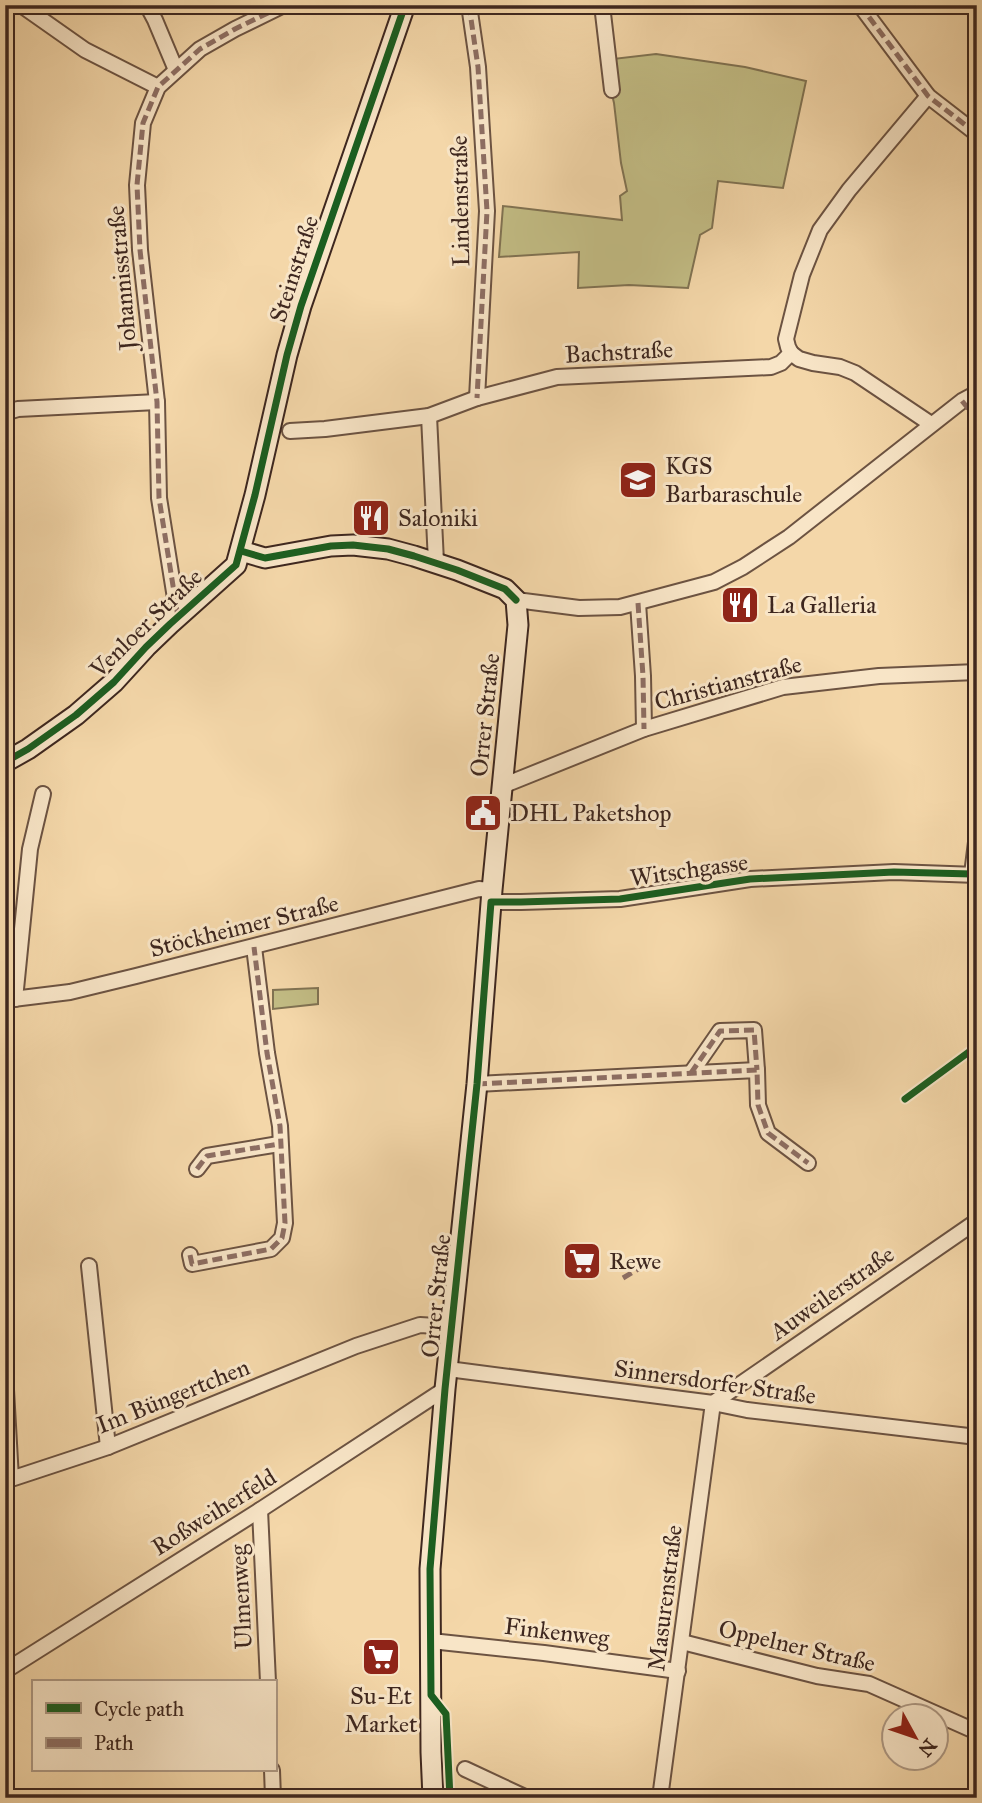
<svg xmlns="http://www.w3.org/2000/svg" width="982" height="1803" font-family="'IM FELL Great Primer',serif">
	<rect width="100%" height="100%" fill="#f4d7a9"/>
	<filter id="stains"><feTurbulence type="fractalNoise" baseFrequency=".00286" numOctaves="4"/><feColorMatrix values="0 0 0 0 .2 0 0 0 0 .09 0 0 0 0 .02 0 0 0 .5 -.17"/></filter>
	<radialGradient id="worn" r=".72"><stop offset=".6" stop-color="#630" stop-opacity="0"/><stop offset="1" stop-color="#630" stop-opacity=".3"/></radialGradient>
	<!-- green -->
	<g fill="#c2bc84" stroke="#807252" stroke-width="2">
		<polygon points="656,54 745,67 806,81 783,188 718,181 712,228 700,235 688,288 629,285 578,288 579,252 499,257 503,206 622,220 620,196 627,191 621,163 614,103 604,60"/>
		<polygon points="318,988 318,1004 273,1009 273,990"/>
	</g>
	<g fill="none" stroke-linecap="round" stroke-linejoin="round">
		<defs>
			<g id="street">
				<polyline points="21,5 85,50 158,87"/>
				<polyline points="147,5 155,20 176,70"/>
				<polyline points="469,5 478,67 487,211 477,398"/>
				<polyline points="602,5 612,90"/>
				<polyline points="860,5 928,96 977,134"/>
				<polyline points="791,353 788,347 786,339 802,275 820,230 849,190 928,96"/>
				<polyline points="791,353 799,359 813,363 840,367 855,373 931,424"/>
				<polyline points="5,413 18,409 157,402"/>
				<polyline points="429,416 436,562"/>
				<polyline points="290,431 325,429 429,416 477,398 557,377 771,367 781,363 791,353"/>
				<polyline points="516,600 579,608 620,607 714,582 743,567 789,537 962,401 977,393"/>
				<polyline points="638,603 643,676 644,729"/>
				<polyline points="178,617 159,498 157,402 140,250 137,185 143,123 158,87 200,49 235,29 284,5"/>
				<polyline points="502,786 644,729 783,687 879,676 977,672"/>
				<polyline points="972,874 977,834"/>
				<polyline points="491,902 521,902 620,899 750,879 894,872 977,875"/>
				<polyline points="15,999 30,849 43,794"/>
				<polyline points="5,1000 70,992 136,976 479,889 492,890"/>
				<polyline points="691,1073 720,1031 754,1030 757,1070"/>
				<polyline points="477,1084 757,1070 758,1105 768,1133 808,1163"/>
				<polyline points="197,1169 207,1156 279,1144"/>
				<polyline points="190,1255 192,1264 271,1249 282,1238 285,1223 280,1126 267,1053 254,947"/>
				<polyline points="89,1266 108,1447"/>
				<polyline points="448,1369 713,1403 747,1410 977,1437"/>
				<polyline points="5,1372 11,1479 108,1447 356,1346 420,1325 452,1327"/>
				<polyline points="260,1510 268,1682"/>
				<polyline points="431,1641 544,1653 678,1671"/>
				<polyline points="682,1642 817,1676 869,1684 977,1732"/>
				<polyline points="5,1671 260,1510 445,1389"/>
				<polyline points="465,1769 527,1798"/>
				<polyline points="272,1770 273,1798"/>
				<polyline points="5,1796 6,1798"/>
				<polyline points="660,1798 713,1403 977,1221"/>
			</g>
			<g id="secondary">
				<polyline points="241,551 265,558 331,546 353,545 388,549 414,556 457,570 505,589 516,600 518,625 492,890 477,1084 445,1389 430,1569 431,1752 433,1798"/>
				<polyline points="5,762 28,749 76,715 114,682 146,647 170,624 236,565 255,495 287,355 301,306 405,5"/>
			</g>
		</defs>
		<!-- street casing -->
		<use href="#street" stroke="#6c5342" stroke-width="18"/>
		<!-- secondary casing -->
		<use href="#secondary" stroke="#3e271f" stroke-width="23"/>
		<!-- street -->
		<use href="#street" stroke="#f8e5c7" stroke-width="14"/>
		<!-- secondary -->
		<use href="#secondary" stroke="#f8e5c7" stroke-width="19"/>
		<!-- quiet -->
		<g stroke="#8d6e63" stroke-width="5" stroke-dasharray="10 5" stroke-linecap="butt">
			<polyline points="469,5 478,67 487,211 477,398"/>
			<polyline points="860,5 928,96 977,134"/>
			<polyline points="962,401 977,419"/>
			<polyline points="638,603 643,676 644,729"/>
			<polyline points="178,617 159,498 157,402 140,250 137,185 143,123 158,87 200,49 235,29 284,5"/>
			<polyline points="691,1073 720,1031 754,1030 757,1070"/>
			<polyline points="477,1084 757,1070 758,1105 768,1133 808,1163"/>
			<polyline points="197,1169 207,1156 279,1144"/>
			<polyline points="190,1255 192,1264 271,1249 282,1238 285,1223 280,1126 267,1053 254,947"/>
			<polyline points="623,1278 640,1268"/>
		</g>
		<defs>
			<g id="cycleway">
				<polyline points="241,551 265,558 331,546 353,545 388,549 414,556 457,570 505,589 516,600"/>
				<polyline points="5,762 28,749 76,715 114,682 146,647 170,624 236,565 255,495 287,355 301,306 405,5"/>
				<polyline points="905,1099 977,1046"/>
				<polyline points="450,1798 446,1714 431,1695 430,1569 445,1389 477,1084 491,902 521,902 620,899 750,879 894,872 972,874 977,834"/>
			</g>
		</defs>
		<!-- cycleway casing -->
		<use href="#cycleway" stroke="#f8e5c7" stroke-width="11"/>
		<!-- cycleway -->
		<use href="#cycleway" stroke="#1b5e20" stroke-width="7"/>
	</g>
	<!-- icons -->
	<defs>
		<symbol id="school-square" viewBox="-11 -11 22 22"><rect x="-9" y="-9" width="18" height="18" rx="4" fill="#8f2418" stroke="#f8e5c7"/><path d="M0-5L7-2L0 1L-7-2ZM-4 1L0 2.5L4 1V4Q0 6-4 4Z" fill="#fff"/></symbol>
		<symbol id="restaurant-square" viewBox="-11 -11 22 22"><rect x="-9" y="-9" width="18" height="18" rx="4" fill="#8f2418" stroke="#f8e5c7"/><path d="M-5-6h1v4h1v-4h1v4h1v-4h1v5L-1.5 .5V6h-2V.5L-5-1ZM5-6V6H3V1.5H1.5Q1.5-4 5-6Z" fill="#fff"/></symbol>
		<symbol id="civic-square" viewBox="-11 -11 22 22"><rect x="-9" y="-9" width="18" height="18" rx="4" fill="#8f2418" stroke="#f8e5c7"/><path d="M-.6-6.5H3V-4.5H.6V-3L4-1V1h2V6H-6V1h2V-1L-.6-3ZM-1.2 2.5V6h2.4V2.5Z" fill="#fff"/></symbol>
		<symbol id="supermarket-square" viewBox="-11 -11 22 22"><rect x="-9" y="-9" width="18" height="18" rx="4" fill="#8f2418" stroke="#f8e5c7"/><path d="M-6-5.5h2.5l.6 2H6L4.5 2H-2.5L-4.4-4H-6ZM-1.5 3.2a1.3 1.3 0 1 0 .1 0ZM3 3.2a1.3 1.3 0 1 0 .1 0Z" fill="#fff"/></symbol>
	</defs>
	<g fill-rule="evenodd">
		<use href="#school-square" x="616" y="458" width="44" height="44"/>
		<use href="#restaurant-square" x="349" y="496" width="44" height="44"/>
		<use href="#restaurant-square" x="718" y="583" width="44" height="44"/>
		<use href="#civic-square" x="461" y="791" width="44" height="44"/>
		<use href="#supermarket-square" x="560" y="1239" width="44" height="44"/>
		<use href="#supermarket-square" x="359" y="1635" width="44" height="44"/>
	</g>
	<g text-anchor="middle" stroke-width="6" stroke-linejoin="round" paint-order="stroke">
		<!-- street labels -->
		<g font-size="24" fill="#3e271f" stroke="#f8e5c7">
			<text transform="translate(460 201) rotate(-91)" y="8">Lindenstraße</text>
			<text transform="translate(294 269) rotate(-72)" y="8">Steinstraße</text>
			<text transform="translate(122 278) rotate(-95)" y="8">Johannisstraße</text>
			<text transform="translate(619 352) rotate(-3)" y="8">Bachstraße</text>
			<text transform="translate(146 623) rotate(-44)" y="8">Venloer Straße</text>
			<text transform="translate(728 683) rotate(-15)" y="8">Christianstraße</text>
			<text transform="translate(485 715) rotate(-84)" y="8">Orrer Straße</text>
			<text transform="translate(689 870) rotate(-8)" y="8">Witschgasse</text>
			<text transform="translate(244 926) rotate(-14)" y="8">Stöckheimer Straße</text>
			<text transform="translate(832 1293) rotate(-35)" y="8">Auweilerstraße</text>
			<text transform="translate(436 1296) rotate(-84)" y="8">Orrer Straße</text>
			<text transform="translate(715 1382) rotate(8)" y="8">Sinnersdorfer Straße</text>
			<text transform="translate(173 1396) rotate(-22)" y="8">Im Büngertchen</text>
			<text transform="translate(214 1512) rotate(-32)" y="8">Roßweiherfeld</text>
			<text transform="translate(241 1597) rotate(-93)" y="8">Ulmenweg</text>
			<text transform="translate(665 1598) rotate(-83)" y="8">Masurenstraße</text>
			<text transform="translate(557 1632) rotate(7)" y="8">Finkenweg</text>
			<text transform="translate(797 1646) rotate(13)" y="8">Oppelner Straße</text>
		</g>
		<!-- poi labels -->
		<g font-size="24" fill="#3e271f" stroke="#f8e5c7" text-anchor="start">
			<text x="665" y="474">KGS<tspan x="665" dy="28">Barbaraschule</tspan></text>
			<text x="398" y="526">Saloniki</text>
			<text x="767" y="613">La Galleria</text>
			<text x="510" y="821">DHL Paketshop</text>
			<text x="609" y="1269">Rewe</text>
			<text x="381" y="1704" text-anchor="middle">Su-Et<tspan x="381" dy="28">Market</tspan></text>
		</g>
	</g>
	<!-- margin -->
	<rect width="982" height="1803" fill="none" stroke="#f4d7a9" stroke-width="28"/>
	<rect x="7" y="7" width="968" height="1789" fill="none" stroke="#3e271f" stroke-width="3.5"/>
	<rect x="14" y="14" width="954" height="1775" fill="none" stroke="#3e271f" stroke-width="2"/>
	<!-- legend -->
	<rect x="32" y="1680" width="245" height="91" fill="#f8e5c7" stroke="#ae9984" stroke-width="2"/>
	<rect x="46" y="1703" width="35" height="10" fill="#1b5e20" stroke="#ae9984" stroke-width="2"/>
	<text x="94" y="1716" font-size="21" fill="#3e271f">Cycle path</text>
	<rect x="46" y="1738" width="35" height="10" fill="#8d6e63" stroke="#ae9984" stroke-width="2"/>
	<text x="94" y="1750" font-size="21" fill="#3e271f">Path</text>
	<!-- north arrow -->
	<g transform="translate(915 1737) rotate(130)"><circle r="33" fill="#f8e5c7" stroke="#ae9984" stroke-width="2"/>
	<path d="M0-5L12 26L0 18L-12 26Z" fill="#8f2418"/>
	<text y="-10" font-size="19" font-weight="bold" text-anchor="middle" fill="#3e271f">N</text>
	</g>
	<rect width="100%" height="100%" filter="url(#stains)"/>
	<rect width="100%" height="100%" fill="url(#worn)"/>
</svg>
